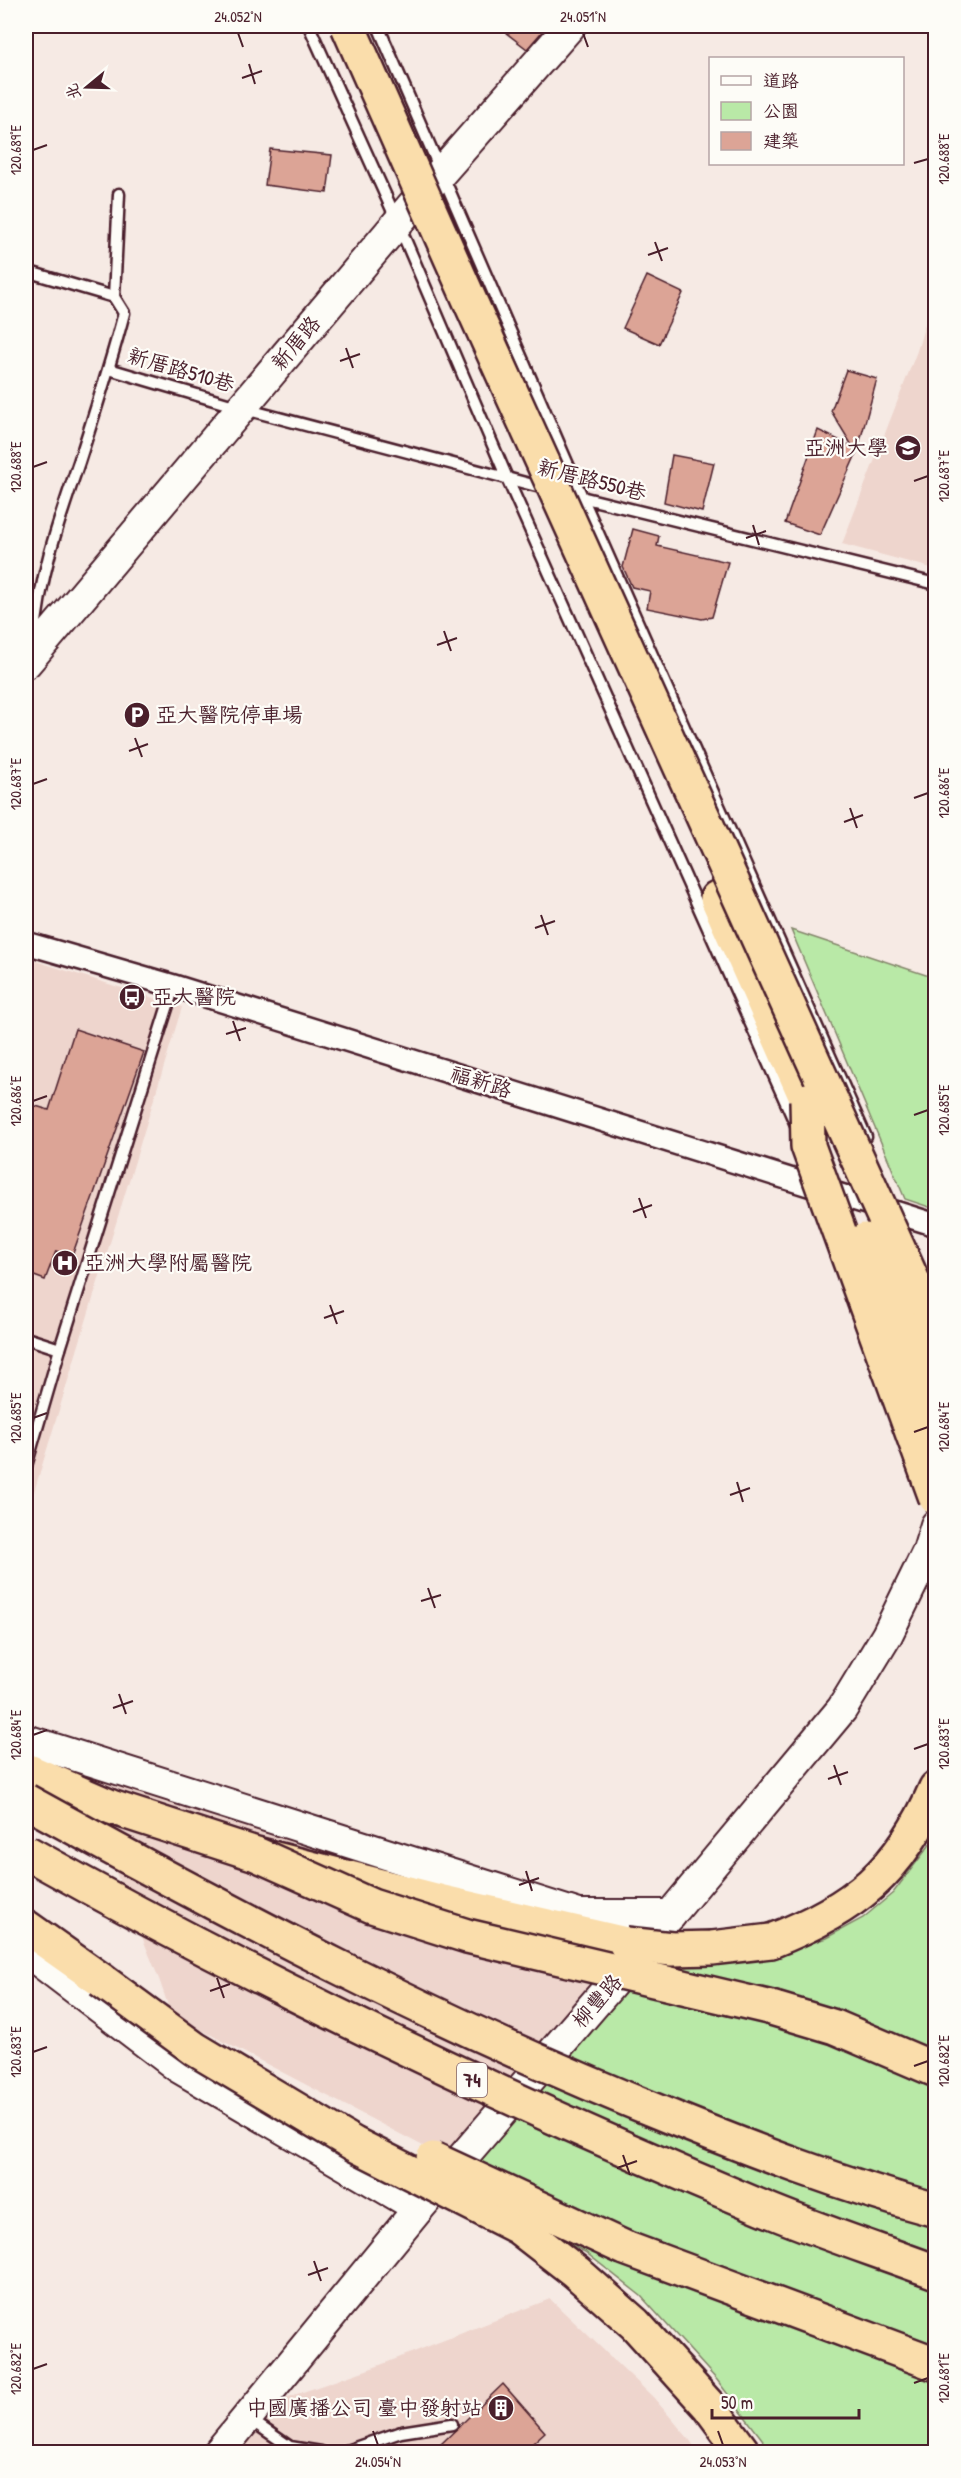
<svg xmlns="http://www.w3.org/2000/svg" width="961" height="2478" font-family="'Patrick Hand','LXGW WenKai TC',sans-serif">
	<rect width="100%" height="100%" fill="#f6eae4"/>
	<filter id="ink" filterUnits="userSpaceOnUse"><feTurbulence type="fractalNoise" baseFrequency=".0167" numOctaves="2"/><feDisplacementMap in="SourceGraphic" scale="12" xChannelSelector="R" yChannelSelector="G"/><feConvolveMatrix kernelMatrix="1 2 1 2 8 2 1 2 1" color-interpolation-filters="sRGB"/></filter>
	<g filter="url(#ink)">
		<!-- built -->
		<g fill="#eed5cd">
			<polygon points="935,291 935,569 842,544 917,351"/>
			<polygon points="26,958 182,1007 26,1518"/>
			<polygon points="69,1756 642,1924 446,2158 171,2014 159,1979"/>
			<polygon points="550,2299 653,2397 689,2439 698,2452 230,2452 271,2403 375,2367"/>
		</g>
		<!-- green -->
		<g fill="#b9e9a7" stroke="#828469" stroke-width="1.5">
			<polygon points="791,930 935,978 935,1209 905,1199"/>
			<polygon points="935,1838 935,2452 772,2452 717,2380 641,2296 585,2252 455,2184 646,1958 782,1953 826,1938 863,1918 893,1893"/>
		</g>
		<!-- building -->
		<g fill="#dca496" stroke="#4a1f2b" stroke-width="1.5">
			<polygon points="497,26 547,26 527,49"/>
			<polygon points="270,149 332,155 327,193 265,185"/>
			<polygon points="647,276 683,293 659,344 623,328"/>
			<polygon points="846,370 877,379 857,452 820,535 785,523 818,430 853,447 831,411"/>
			<polygon points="672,455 714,463 702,512 664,502"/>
			<polygon points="633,529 659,536 657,546 728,562 712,617 702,619 647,608 650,591 632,587 623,567"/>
			<polygon points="75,1029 144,1052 72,1256 56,1251 45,1280 26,1273 26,1103 49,1110"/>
			<polygon points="503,2384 545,2432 523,2452 448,2452 441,2444"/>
		</g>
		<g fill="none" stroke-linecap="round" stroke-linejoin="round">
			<defs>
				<g id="lane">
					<polyline points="309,26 398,223 507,478 796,1125"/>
					<polyline points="378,26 582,497 866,1137"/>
					<path d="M 26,271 L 114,297 L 124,313 C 111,363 95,412 79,462 C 58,523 39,577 34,642"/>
					<polyline points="114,297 119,194"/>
					<polyline points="109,369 241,408 548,489"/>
					<polyline points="577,496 936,584"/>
					<polyline points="26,1338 60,1349 174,986"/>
					<polyline points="26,1466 60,1349"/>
					<polyline points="248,2418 290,2447 321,2452"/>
					<polyline points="343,2452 401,2432 452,2424"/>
				</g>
				<polyline id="street" points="26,943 174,986 936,1225"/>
				<g id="secondary">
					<polyline points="26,663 416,201 570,26"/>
					<polyline points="26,1740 579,1915 671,1915"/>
					<polyline points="26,1951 178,2067 419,2208"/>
					<polyline points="219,2452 419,2208 652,1937 842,1709 887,1635 928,1551 936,1525"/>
				</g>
				<g id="highway">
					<polyline points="717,898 807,1100"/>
					<polyline points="26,1770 111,1807 256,1854 439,1901 626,1944"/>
					<polyline points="26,1927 101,1980"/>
					<path d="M 771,1941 C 854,1909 900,1872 936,1788"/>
					<polyline points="625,2248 936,2364"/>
				</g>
			</defs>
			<!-- lane casing -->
			<use href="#lane" stroke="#4a1f2b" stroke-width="15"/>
			<!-- street casing -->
			<use href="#street" stroke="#4a1f2b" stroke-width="26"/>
			<!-- secondary casing -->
			<use href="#secondary" stroke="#4a1f2b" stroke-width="34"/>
			<!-- highway casing -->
			<use href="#highway" stroke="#4a1f2b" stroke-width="38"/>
			<!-- lane -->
			<use href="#lane" stroke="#fdfcf7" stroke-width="10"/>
			<!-- street -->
			<use href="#street" stroke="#fdfcf7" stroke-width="21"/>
			<!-- secondary -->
			<use href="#secondary" stroke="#fdfcf7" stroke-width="30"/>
			<!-- highway -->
			<use href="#highway" stroke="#faddab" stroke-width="33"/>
			<defs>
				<g id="highway-bridge">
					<polyline points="348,26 470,301 936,1332"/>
					<polyline points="807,1100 808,1146 936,1498"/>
					<polyline points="865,1240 936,1411"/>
					<path d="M 26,1801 C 234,1916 445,2027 666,2115 C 755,2151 843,2185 936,2210"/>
					<path d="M 26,1852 C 263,1985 510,2102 761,2207 C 818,2231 877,2250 936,2272"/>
					<polyline points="256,1854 372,1906 467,1936 768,2007 835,2027 936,2070"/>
					<polyline points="626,1944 672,1949 712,1948 771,1941"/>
					<polyline points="101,1980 195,2049 354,2144 518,2227 576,2272 635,2324 709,2406 743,2452"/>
					<polyline points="433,2159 625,2248"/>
				</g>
			</defs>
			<!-- highway-bridge casing -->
			<use href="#highway-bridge" stroke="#4a1f2b" stroke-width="38" stroke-linecap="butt"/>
			<!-- highway-bridge -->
			<use href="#highway-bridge" stroke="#faddab" stroke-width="33"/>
		</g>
	</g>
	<!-- ticks -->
	<path fill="none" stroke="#4a1f2b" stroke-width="2" d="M 238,33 L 243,47M 583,33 L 588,47M 249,64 L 255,84M 242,78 L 262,71M 33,150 L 47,145M 914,163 L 928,159M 655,242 L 662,261M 648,255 L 668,248M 346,348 L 353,368M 340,361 L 360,354M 33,467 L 47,462M 914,481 L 928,476M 753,525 L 759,545M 746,538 L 766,531M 444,631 L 451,651M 437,645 L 457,638M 135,738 L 142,757M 129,751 L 148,744M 33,784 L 47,779M 914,798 L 928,793M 850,808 L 857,828M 844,822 L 863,815M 541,915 L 548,935M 535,928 L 555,921M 233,1021 L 240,1041M 226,1034 L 246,1028M 33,1101 L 47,1096M 914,1115 L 928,1110M 639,1198 L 646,1218M 633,1212 L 652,1205M 330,1305 L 337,1324M 324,1318 L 344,1311M 33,1418 L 47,1413M 914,1432 L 928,1427M 737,1482 L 743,1502M 730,1495 L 750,1488M 428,1588 L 435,1608M 421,1601 L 441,1595M 119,1694 L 126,1714M 113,1708 L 133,1701M 33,1735 L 47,1730M 914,1749 L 928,1744M 834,1765 L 841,1785M 828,1779 L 848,1772M 526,1871 L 532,1891M 519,1885 L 539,1878M 217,1978 L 224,1998M 210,1991 L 230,1984M 33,2052 L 47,2047M 914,2066 L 928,2061M 623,2155 L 630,2175M 617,2168 L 637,2161M 314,2261 L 321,2281M 308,2275 L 328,2268M 33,2369 L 47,2364M 914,2383 L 928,2378M 373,2431 L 378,2445M 718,2431 L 723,2445"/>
	<!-- icons -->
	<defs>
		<symbol id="university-disc" viewBox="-11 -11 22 22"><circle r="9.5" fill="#4a1f2b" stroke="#fdfcf7"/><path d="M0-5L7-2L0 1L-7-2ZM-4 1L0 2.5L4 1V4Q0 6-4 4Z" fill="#fff"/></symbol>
		<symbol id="parking-disc" viewBox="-11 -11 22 22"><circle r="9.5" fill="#4a1f2b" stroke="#fdfcf7"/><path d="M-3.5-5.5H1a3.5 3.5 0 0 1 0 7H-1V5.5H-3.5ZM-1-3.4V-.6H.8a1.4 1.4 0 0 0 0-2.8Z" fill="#fff"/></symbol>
		<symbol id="bus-disc" viewBox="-11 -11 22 22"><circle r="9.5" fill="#4a1f2b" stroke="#fdfcf7"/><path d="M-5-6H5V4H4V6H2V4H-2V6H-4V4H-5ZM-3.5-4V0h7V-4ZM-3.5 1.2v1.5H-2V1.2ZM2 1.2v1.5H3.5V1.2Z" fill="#fff"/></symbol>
		<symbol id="hospital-disc" viewBox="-11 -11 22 22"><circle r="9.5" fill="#4a1f2b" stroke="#fdfcf7"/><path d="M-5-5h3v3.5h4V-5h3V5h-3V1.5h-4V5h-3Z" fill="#fff"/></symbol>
		<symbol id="building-disc" viewBox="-11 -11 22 22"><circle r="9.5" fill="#4a1f2b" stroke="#fdfcf7"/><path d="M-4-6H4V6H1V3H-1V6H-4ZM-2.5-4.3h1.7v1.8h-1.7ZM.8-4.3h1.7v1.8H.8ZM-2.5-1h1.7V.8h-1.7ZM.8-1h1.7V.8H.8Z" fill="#fff"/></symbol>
	</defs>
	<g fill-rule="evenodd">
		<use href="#university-disc" x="893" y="433" width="30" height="30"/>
		<use href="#parking-disc" x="122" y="700" width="30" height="30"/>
		<use href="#bus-disc" x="117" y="982" width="30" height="30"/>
		<use href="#hospital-disc" x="50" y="1248" width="30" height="30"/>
		<use href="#building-disc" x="486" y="2393" width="30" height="30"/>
	</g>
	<g text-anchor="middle" stroke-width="4.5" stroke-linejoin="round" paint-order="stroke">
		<!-- shield labels -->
		<rect fill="#fdfcf7" stroke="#806168" stroke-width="1.5" x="457" y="2063" width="30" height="34" rx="4.5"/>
		<g font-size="20" font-weight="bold" fill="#4a1f2b">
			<text x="472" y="2087">74</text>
		</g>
		<!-- street labels -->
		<g font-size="21" fill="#4a1f2b" stroke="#fdfcf7">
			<text transform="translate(296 343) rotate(-50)" y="7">新厝路</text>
			<text transform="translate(181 370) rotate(16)" y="7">新厝路510巷</text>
			<text transform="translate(592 480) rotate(14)" y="7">新厝路550巷</text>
			<text transform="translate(481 1082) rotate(17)" y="7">福新路</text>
			<text transform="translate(597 2001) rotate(-49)" y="7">柳豐路</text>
		</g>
		<!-- poi labels -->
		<g font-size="21" fill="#4a1f2b" stroke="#fdfcf7" text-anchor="start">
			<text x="888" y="455" text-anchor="end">亞洲大學</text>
			<text x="156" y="722">亞大醫院停車場</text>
			<text x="152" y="1004">亞大醫院</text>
			<text x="84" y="1270">亞洲大學附屬醫院</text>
			<text x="482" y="2415" text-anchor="end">中國廣播公司 臺中發射站</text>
		</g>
	</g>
	<!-- margin -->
	<rect width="961" height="2478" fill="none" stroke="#fdfcf7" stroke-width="66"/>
	<!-- legend -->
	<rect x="709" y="57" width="195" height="108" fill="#fdfcf7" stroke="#b5a4a5" stroke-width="1.5"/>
	<rect x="721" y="76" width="30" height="9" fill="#fdfcf7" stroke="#b5a4a5" stroke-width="1.5"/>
	<text x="763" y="87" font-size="18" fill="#4a1f2b">道路</text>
	<rect x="721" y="102" width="30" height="18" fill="#b9e9a7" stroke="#b5a4a5" stroke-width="1.5"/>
	<text x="763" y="117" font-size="18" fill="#4a1f2b">公園</text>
	<rect x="721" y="132" width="30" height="18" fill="#dca496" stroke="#b5a4a5" stroke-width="1.5"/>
	<text x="763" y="147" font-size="18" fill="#4a1f2b">建築</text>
	<!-- north arrow -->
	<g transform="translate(87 87) rotate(251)" stroke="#fdfcf7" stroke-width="4.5" paint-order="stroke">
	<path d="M0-4.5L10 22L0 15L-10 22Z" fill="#4a1f2b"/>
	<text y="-9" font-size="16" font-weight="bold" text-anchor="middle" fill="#4a1f2b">北</text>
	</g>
	<!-- scale -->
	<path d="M712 2409v9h147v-9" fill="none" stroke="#4a1f2b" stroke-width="3"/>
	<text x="721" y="2409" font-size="18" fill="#4a1f2b" stroke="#fdfcf7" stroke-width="4.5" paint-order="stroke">50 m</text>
	<rect x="33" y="33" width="895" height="2412" fill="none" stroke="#4a1f2b" stroke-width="2"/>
	<g font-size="15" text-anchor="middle" fill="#4a1f2b">
		<text x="238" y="22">24.052°N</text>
		<text x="583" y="22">24.051°N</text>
		<text transform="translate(16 150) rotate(-90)" y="5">120.689°E</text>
		<text transform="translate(944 159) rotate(-90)" y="5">120.688°E</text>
		<text transform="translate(16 467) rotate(-90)" y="5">120.688°E</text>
		<text transform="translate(944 476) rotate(-90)" y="5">120.687°E</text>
		<text transform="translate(16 784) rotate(-90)" y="5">120.687°E</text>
		<text transform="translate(944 793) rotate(-90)" y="5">120.686°E</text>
		<text transform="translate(16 1101) rotate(-90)" y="5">120.686°E</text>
		<text transform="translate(944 1110) rotate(-90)" y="5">120.685°E</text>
		<text transform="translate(16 1418) rotate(-90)" y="5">120.685°E</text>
		<text transform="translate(944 1427) rotate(-90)" y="5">120.684°E</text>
		<text transform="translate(16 1735) rotate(-90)" y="5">120.684°E</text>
		<text transform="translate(944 1744) rotate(-90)" y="5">120.683°E</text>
		<text transform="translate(16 2052) rotate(-90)" y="5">120.683°E</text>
		<text transform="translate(944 2061) rotate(-90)" y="5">120.682°E</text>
		<text transform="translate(16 2369) rotate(-90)" y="5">120.682°E</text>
		<text transform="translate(944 2378) rotate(-90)" y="5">120.681°E</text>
		<text x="378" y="2467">24.054°N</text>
		<text x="723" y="2467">24.053°N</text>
	</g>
</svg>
